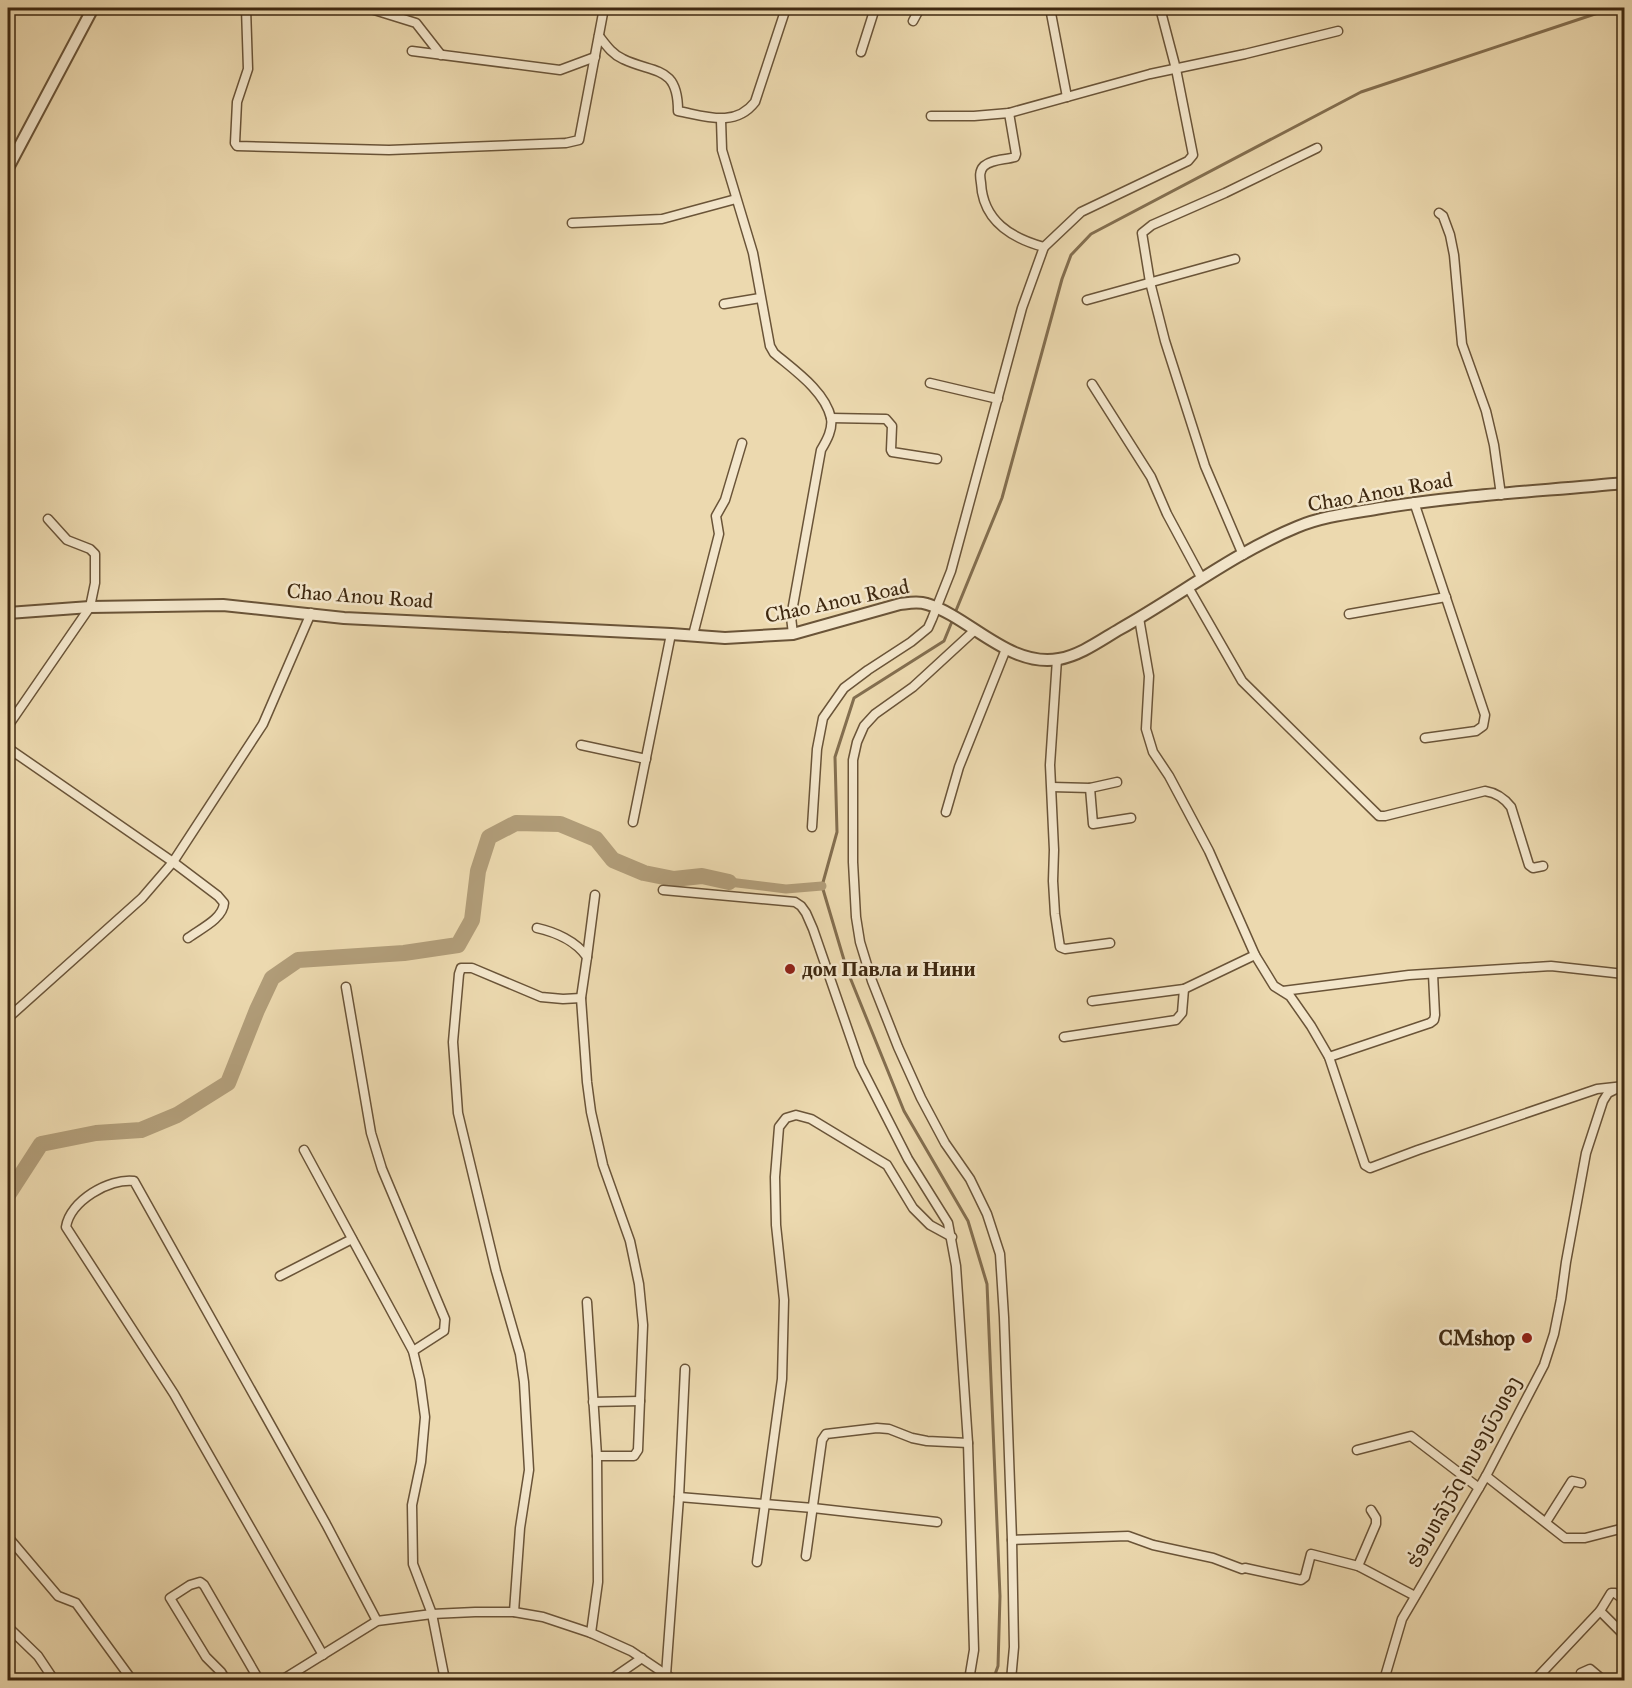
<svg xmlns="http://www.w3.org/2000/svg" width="1632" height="1688" font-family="'IM FELL Great Primer','Noto Sans Lao',serif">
	<rect width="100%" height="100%" fill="#ecd9af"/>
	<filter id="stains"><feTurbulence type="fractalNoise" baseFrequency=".00333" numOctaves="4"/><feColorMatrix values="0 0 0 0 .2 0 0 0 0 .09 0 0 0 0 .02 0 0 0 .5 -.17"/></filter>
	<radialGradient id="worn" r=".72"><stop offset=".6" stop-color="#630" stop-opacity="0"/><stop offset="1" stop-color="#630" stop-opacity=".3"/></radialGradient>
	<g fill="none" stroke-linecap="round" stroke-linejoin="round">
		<!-- stream -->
		<g stroke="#836e4f" stroke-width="3">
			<polyline points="955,613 1002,498 1062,279 1071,255 1091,234 1361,92 1607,10 1609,8"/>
			<polyline points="953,619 944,641 854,698 835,757 837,832 822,886 847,970 904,1111 968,1221 987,1284 1000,1596 998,1666 993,1680"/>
		</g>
		<!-- canal -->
		<polyline stroke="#b19d79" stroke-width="9" points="729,882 786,889 822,886"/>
		<!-- river -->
		<polyline stroke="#b19d79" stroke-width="16" points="8,1195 41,1144 96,1133 141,1130 177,1115 228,1083 257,1010 272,978 298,960 404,953 458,945 472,920 478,871 489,837 516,823 560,824 596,839 613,860 644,873 674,879 702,876 729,882"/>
		<defs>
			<g id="minor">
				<polyline points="246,8 248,69 237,102 235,143 237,146 389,150 566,143 579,140 604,8"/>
				<polyline points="1050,8 1067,97"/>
				<polyline points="371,9 416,23 441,55"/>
				<polyline points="913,21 920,8"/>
				<path d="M 599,36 C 606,45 612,54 623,59 C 654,74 678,65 678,111 C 705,116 735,128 755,102 L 786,8"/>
				<polyline points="412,51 560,70 595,57"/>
				<polyline points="861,52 875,8"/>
				<path d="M 1009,113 L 1016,154 L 1015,157 C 1005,160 992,159 984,166 C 979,171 980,177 981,183 C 983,221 1011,238 1044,247"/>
				<polyline points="931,116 974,116 1009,113 1150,74 1245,54 1338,31"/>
				<path d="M 721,120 L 722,150 L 753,253 L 770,346 L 774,353 C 794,370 825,391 831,418 C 833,429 827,440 821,450 L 791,617 L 793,634"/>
				<polyline points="1439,213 1443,216 1450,235 1454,255 1462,344 1486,411 1494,445 1501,495"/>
				<polyline points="572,223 662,219 736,199"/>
				<polyline points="1087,300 1235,259"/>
				<polyline points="724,304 760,298"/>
				<polyline points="930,383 998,399"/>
				<polyline points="1092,384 1151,477 1167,514 1202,579"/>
				<polyline points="831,418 886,419 892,426 891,450 892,452 937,459"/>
				<polyline points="1414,502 1485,715 1483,726 1476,731 1425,738"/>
				<polyline points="1243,555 1205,466 1165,341 1150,282 1142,233 1152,225 1225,193 1317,148"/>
				<path d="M 1188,587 L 1242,681 L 1379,816 L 1385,816 L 1485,791 C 1497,793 1504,798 1511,807 L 1529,865 L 1533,868 L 1543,866"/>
				<polyline points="1349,614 1446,597"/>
				<polyline points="1139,618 1149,676 1146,729 1153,752 1169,776 1209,851 1255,955 1274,986 1290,996 1311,1026 1329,1057 1365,1165 1370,1168 1418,1150 1597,1089 1624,1086"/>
				<polyline points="975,630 913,687 875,714 864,726 857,742 853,760 853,862 856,917 860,942 872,981 898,1047 921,1098 945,1143 970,1179 987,1214 1000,1254 1004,1317 1012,1540 1014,1647 1011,1680"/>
				<polyline points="693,635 719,534 716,516 725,500 742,443"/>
				<polyline points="1057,659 1050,765 1054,850 1053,881 1055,914 1060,947 1065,949 1110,943"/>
				<polyline points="8,726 90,607 95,583 95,554 90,549 67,540 48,519"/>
				<polyline points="581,745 646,759"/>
				<path d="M 8,748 L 173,862 L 218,896 L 224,903 C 223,919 200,929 188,938"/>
				<polyline points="1052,787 1090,788 1117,782"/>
				<polyline points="1090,788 1093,824 1131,818"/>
				<polyline points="946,812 959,767 1006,649"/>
				<polyline points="633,822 671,634"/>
				<polyline points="812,827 817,749 823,718 844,688 868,670 911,642 928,628 932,619 951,571 1022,308 1044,247 1081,212 1188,161 1193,155 1176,69 1160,8"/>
				<polyline points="663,890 795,902 801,906 806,913 813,929 860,1065 908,1159 948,1223 956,1266 968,1443 974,1650 969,1680"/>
				<path d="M 537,928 C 555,932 576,941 587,957 L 581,998 L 587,1082 L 591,1112 L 603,1165 L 630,1241 L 639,1284 L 643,1325 L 638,1450 L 634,1456 L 597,1456"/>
				<polyline points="587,957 595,895"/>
				<polyline points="346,987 371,1133 382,1169 445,1319 444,1331 413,1351"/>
				<polyline points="1283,991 1409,975 1551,966 1624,974"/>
				<polyline points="1092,1001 1184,989 1255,955"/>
				<polyline points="8,1018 142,898 173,862 263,724 311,613"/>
				<polyline points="1064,1037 1176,1020 1182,1013 1184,989"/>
				<polyline points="1329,1057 1430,1023 1434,1020 1435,1015 1433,974"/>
				<polyline points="304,1150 413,1351 420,1380 425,1417 421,1462 412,1505 413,1564 432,1614 445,1680"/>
				<polyline points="280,1276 352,1239"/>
				<polyline points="587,1302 597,1456 598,1582 591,1633"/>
				<polyline points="593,1402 640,1401"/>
				<polyline points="1357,1450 1411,1436 1479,1488"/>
				<polyline points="1486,1476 1565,1538 1585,1538 1624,1528"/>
				<polyline points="679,1497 813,1508 937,1522"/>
				<polyline points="1546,1522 1572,1481 1581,1483"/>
				<polyline points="8,1537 58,1596 76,1603 132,1680"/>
				<polyline points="1012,1540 1128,1536 1153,1545 1213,1558 1242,1569 1245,1568 1301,1580 1305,1577 1311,1554 1358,1566 1415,1596"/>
				<polyline points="806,1556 822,1440 826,1434 877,1428 889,1429 912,1438 927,1441 968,1443"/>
				<polyline points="757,1562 782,1379 784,1300 776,1225 775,1177 779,1127 786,1118 796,1115 811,1119 887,1165 913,1208 930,1225 952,1237"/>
				<polyline points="1358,1566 1376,1524 1376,1518 1371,1510"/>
				<polyline points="1600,1611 1611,1593 1615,1593 1624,1600"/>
				<polyline points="514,1612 520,1528 529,1470 524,1382 520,1354 496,1271 458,1113 453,1042 459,974 461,968 472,968 541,997 563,999 581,998"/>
				<polyline points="8,1627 38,1656 54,1680"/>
				<path d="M 323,1655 L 174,1394 L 66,1227 C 70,1201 109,1178 134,1181 L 326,1524 L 377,1621"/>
				<polyline points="1581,1673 1590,1669 1603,1680"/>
				<polyline points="666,1675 679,1497 685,1369"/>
				<polyline points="226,1680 221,1672 206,1657 170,1598 190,1585 200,1582 204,1585 259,1680"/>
				<polyline points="282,1680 377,1621 432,1614 475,1612 514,1612 543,1617 591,1633 631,1651 674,1680"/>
				<polyline points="610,1680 642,1658"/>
				<polyline points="1384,1680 1402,1619 1486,1476 1544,1365 1554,1334 1561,1299 1566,1262 1586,1153 1603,1101 1608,1093 1622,1086 1624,1075"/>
				<polyline points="1535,1680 1600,1611 1624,1635"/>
			</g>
			<g id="tertiary">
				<polyline points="8,168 93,8"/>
				<path d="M 8,613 L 90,607 L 223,605 L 344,618 L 671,634 L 725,638 L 793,634 L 900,604 C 909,603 918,601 927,604 C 970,617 1009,668 1059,659 C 1081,655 1101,640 1120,629 C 1179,596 1234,553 1297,527 C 1323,516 1352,513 1381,508 C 1461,495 1543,491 1624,483"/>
			</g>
		</defs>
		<!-- minor casing -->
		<use href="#minor" stroke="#6a5438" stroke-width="11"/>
		<!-- tertiary casing -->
		<use href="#tertiary" stroke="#6a5438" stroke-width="14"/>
		<!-- minor -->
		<use href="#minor" stroke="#f3e6cb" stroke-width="8"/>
		<!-- tertiary -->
		<use href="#tertiary" stroke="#f3e6cb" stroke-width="10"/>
	</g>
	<!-- markers -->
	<g fill="#8f2418" stroke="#f3e6cb" stroke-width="2">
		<circle cx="790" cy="969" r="6"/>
		<circle cx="1527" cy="1338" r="6"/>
	</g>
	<g text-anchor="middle" stroke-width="5" stroke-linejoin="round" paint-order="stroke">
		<!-- street labels -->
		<g font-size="21" fill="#3e2810" stroke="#f3e6cb">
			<text transform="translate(1380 492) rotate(-10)" y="7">Chao Anou Road</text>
			<text transform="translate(360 596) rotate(4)" y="7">Chao Anou Road</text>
			<text transform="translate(837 601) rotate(-12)" y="7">Chao Anou Road</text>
			<text transform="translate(1464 1472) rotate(-61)" y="7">ຮ່ອມຫລັງວັດ ຫນອງບົວທອງ</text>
		</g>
		<!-- poi labels -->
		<g font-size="21" font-weight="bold" fill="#3e2810" stroke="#f3e6cb" text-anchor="start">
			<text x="802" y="976">дом Павла и Нини</text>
			<text x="1515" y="1345" text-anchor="end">CMshop</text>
		</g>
	</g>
	<!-- margin -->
	<rect width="1632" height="1688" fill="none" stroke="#ecd9af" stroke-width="30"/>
	<rect x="9" y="9" width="1614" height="1670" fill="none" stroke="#3e2810" stroke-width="3"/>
	<rect x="15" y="15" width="1602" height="1658" fill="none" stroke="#3e2810" stroke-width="1.5"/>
	<rect width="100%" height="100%" filter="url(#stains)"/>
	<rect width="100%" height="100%" fill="url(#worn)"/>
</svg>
